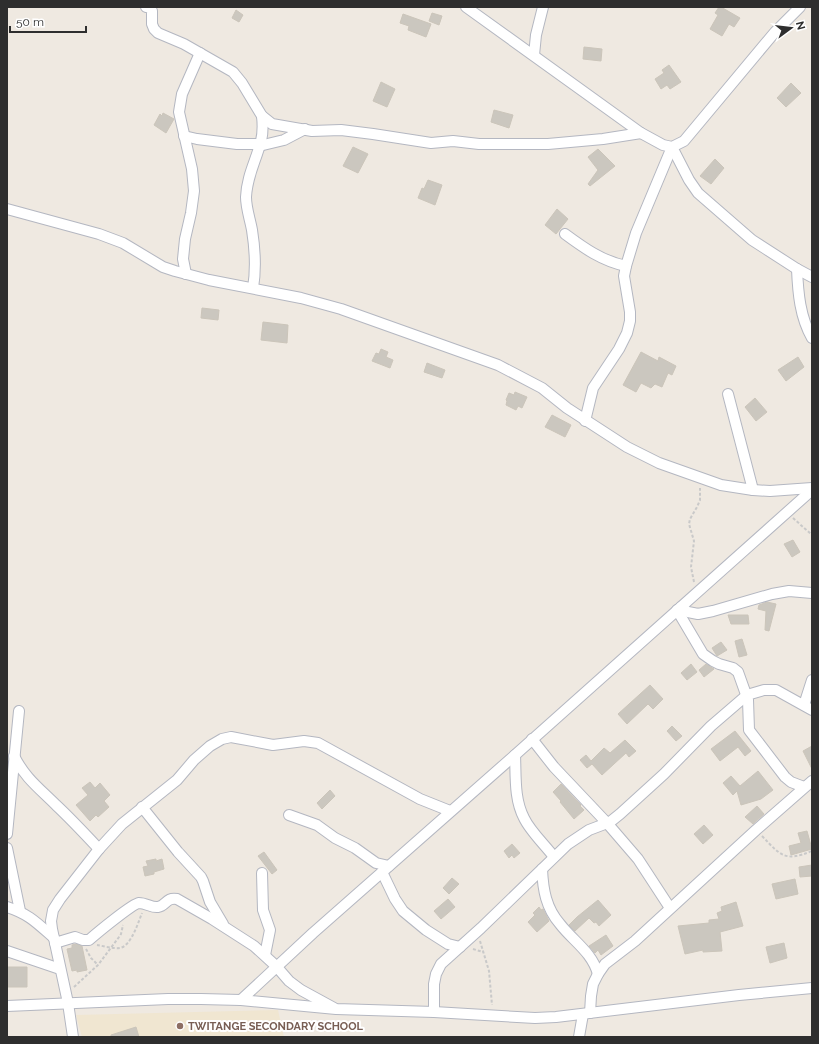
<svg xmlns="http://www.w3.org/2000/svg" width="819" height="1044" font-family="Raleway,sans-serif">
	<rect width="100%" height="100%" fill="#efe9e1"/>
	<!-- education -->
	<polygon fill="#f0e6d1" points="278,1010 284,1037 82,1037 76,1015"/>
	<!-- building -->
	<g fill="#cbc7bf" stroke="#cbc5ba">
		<polygon points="719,7 721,7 740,18 734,27 729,24 722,36 710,29 718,15 715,13"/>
		<polygon points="236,10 243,15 239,22 232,18"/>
		<polygon points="432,13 442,16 439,25 429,21"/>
		<polygon points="403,14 431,24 426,37 408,30 409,26 400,23"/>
		<polygon points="584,47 602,49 601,61 583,59"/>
		<polygon points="669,65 681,82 670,89 667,85 661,89 655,79 664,73 662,70"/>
		<polygon points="381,82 395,89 387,107 373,101"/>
		<polygon points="791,83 801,93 786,107 777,98"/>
		<polygon points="494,110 513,115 509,128 491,122"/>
		<polygon points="163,113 174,119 166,133 154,125 160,114 162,116"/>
		<polygon points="353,147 368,154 358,173 343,166"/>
		<polygon points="598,149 615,166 590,186 588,184 598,170 588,157"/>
		<polygon points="715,159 724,168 711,184 700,176"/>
		<polygon points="428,180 442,185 435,205 418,198 422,188 424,189"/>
		<polygon points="557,209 568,219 556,234 545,225"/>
		<polygon points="202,308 219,310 218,320 201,318"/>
		<polygon points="263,322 288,325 287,343 261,340"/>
		<polygon points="381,349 388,352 386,357 393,360 390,368 372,361 376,353 379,354"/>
		<polygon points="641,352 658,361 659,357 676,366 672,375 668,373 662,387 655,384 651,388 641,383 636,392 623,385"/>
		<polygon points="798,357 804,367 786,381 778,370"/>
		<polygon points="427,363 445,370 442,378 424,372"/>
		<polygon points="515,392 527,397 522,408 518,406 516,410 506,405 507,401 506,400 509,393 514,395"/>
		<polygon points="755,398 767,412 756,421 745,407"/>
		<polygon points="552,415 571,425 565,437 545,427"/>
		<polygon points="793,540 800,552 792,557 784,544"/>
		<polygon points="767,602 776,604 769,631 765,630 766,611 758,609 759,605"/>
		<polygon points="728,615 748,615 749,624 731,624"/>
		<polygon points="742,639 747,655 739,657 735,641"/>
		<polygon points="721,642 727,650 717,656 712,648"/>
		<polygon points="691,664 697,672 687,680 681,673"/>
		<polygon points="706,664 714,669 704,677 699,670"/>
		<polygon points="650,685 663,699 653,709 648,704 627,724 618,714"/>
		<polygon points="672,726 682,736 676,741 667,731"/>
		<polygon points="735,731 751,751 745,756 738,747 720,761 711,749"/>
		<polygon points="625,740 636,751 629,757 626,753 602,775 592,764 587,768 580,760 586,755 591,761 604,748 610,753"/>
		<polygon points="812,746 812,769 803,751"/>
		<polygon points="758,771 773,790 761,799 741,805 737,791 733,795 723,783 731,776 740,786"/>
		<polygon points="90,782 95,788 100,783 110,795 104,801 109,807 98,817 96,815 90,821 76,805 88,795 82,788"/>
		<polygon points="561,784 581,805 580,806 584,810 574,819 560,802 561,801 553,792"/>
		<polygon points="330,790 335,796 322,809 317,803"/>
		<polygon points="757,806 764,814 753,824 745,817"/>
		<polygon points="704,825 713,835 703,844 694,834"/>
		<polygon points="807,831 812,849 791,855 789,846 801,843 798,833"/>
		<polygon points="512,844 520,853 514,858 512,855 509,858 504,851"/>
		<polygon points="264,852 277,870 272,874 258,856"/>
		<polygon points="156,859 156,861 162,859 164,869 154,872 154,874 145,876 143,867 148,866 146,861"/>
		<polygon points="812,865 812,876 800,877 799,867"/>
		<polygon points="452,878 459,884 449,894 443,888"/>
		<polygon points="795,879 798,894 776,899 772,884"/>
		<polygon points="448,899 455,907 441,919 434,911"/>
		<polygon points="598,900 611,915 599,926 596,922 594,923 589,918 575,931 569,925 577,917"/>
		<polygon points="736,902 743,926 720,932 722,951 703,952 703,950 685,954 678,926 709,923 709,920 719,919 717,913 722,911 721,907"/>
		<polygon points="539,907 541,910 543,909 549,921 537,932 528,922 535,915 533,913"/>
		<polygon points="606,935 613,946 601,955 598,950 595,953 589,946"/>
		<polygon points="784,943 787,958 770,963 766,947"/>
		<polygon points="76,944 82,946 87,970 77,972 77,970 72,971 67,949 72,948 72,945"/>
		<polygon points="7,967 27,967 27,987 8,987"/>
		<polygon points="136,1027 139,1037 111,1037 111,1035"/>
	</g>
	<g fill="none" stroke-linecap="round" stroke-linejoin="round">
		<defs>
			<g id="street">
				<polyline points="146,7 150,8 152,11 152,24 154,29 158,33 184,44 233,72 242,83 262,116 272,124 312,131 341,130 373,134 431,143 453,141 479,144 548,144 603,139 641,133"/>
				<polyline points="466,7 641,133 663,145 672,147 684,141 775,32 800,7"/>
				<polyline points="534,55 536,35 543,7"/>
				<polyline points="184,136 197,139 237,144 260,144"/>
				<polyline points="259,146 284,140 305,129"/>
				<polyline points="672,147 689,180 698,193 752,240 797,269 812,277"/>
				<polyline points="7,209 99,234 123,243 163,267 175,271 209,280 301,298 341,309 498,365 542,388 567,408 627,447 659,463 721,485 753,490 770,491 812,488"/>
				<path d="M 565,234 C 584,248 602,261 626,266"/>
				<path d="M 797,269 C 798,293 800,317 812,338"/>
				<polyline points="186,274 183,259 185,239 191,213 194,191 192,169 179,112 182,94 200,53"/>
				<path d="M 253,288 C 256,270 255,249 252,230 C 250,219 246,208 246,197 C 247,175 256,161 261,141 C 263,133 263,125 262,116"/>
				<polyline points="728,394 753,490"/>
				<polyline points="585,421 593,388 619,349 627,333 630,321 630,312 624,276 626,266 636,233 672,147"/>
				<polyline points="681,607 688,612 698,614 713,611 772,594 789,591 812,593"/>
				<polyline points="677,610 703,654 713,661 719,664 733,668 738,672 748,700 749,730 785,777 791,782 804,787"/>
				<polyline points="804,705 812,680"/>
				<polyline points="532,739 554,767 607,823 638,859 670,908"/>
				<path d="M 515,755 C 516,776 514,799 524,818 C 530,831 545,845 554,857"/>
				<path d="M 14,756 C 25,778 39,788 56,805 C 71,819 85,834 99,849"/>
				<polyline points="142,807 178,852 201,877 203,881 210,902 223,924"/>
				<polyline points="289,815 317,825 335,838 355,848 376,863 389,866"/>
				<polyline points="7,834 19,711"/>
				<polyline points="7,848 20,911"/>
				<path d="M 542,869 C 543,890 546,908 560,924 C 573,941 592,952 598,974"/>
				<polyline points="382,872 395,899 403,911 426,930 448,944 460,947"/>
				<polyline points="262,873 263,910 270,930 265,955"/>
				<path d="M 7,907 C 29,914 37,923 54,938"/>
				<path d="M 55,943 L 75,937 L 83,940 L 89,940 C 97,933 132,904 139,903 C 146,903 152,908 158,907 C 166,906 166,897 177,899 L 212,919 L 254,946 L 276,966 L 289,981 L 301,990 L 334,1008"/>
				<polyline points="7,951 60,969"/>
				<polyline points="241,1000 313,933 515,755 812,490"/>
				<polyline points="7,1006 168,999 201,999 241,1000 336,1009 434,1012 535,1018 556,1017 739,995 812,988"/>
				<polyline points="434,1012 434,984 436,974 441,964 481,928 568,844 589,830 610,822 620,814 664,774 711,726 747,695 764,690 776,690 812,710"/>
				<polyline points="590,1013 591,996 593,984 598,974 605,964 635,941 756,830 812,781"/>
				<polyline points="73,1037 68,1003 52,929 51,921 53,910 60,899 99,849 122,824 177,780 194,760 210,746 222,739 231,737 273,745 304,741 318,743 420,799 450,811"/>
				<polyline points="579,1037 583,1014"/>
			</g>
		</defs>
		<!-- street casing -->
		<use href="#street" stroke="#b4b7c1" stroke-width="12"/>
		<!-- path -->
		<g stroke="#c9c9c9" stroke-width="2" stroke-dasharray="3 2" stroke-linecap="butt">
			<polyline points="793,518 812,535"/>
			<polyline points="694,582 691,567 694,541 689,524 690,519 697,507 700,500 700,488"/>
			<path d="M 762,836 C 781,856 785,862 812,851"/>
			<polyline points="480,941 489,971 492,1005"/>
			<path d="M 97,945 C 104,946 113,949 120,948 C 131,946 138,923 142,913"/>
			<polyline points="86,949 91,958 98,965"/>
			<polyline points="473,949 483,952"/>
			<polyline points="74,987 98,965 119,937 121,934 123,925"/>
		</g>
		<!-- street -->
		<use href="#street" stroke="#fff" stroke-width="10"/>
	</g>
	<!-- markers -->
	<circle fill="#8d6e63" stroke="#fff" stroke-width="1.5" cx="180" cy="1026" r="4"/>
	<g text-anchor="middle" stroke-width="4" stroke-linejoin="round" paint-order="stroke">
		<!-- education labels -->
		<g font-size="11" font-weight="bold" fill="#785e54" stroke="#fff" text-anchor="start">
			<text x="188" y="1030">TWITANGE SECONDARY SCHOOL</text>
		</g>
	</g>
	<!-- border -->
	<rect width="819" height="1044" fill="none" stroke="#2e2e2e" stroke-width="16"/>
	<!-- north arrow -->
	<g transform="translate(791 28) rotate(75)" stroke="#ffffff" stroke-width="3" paint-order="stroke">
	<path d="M0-3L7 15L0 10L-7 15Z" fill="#2e2e2e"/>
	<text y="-6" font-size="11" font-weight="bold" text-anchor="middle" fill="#2e2e2e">N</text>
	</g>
	<!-- scale -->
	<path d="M10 26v6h76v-6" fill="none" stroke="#2e2e2e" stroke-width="2"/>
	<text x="16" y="26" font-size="12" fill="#2e2e2e" stroke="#ffffff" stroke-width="3" paint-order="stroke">50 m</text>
</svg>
